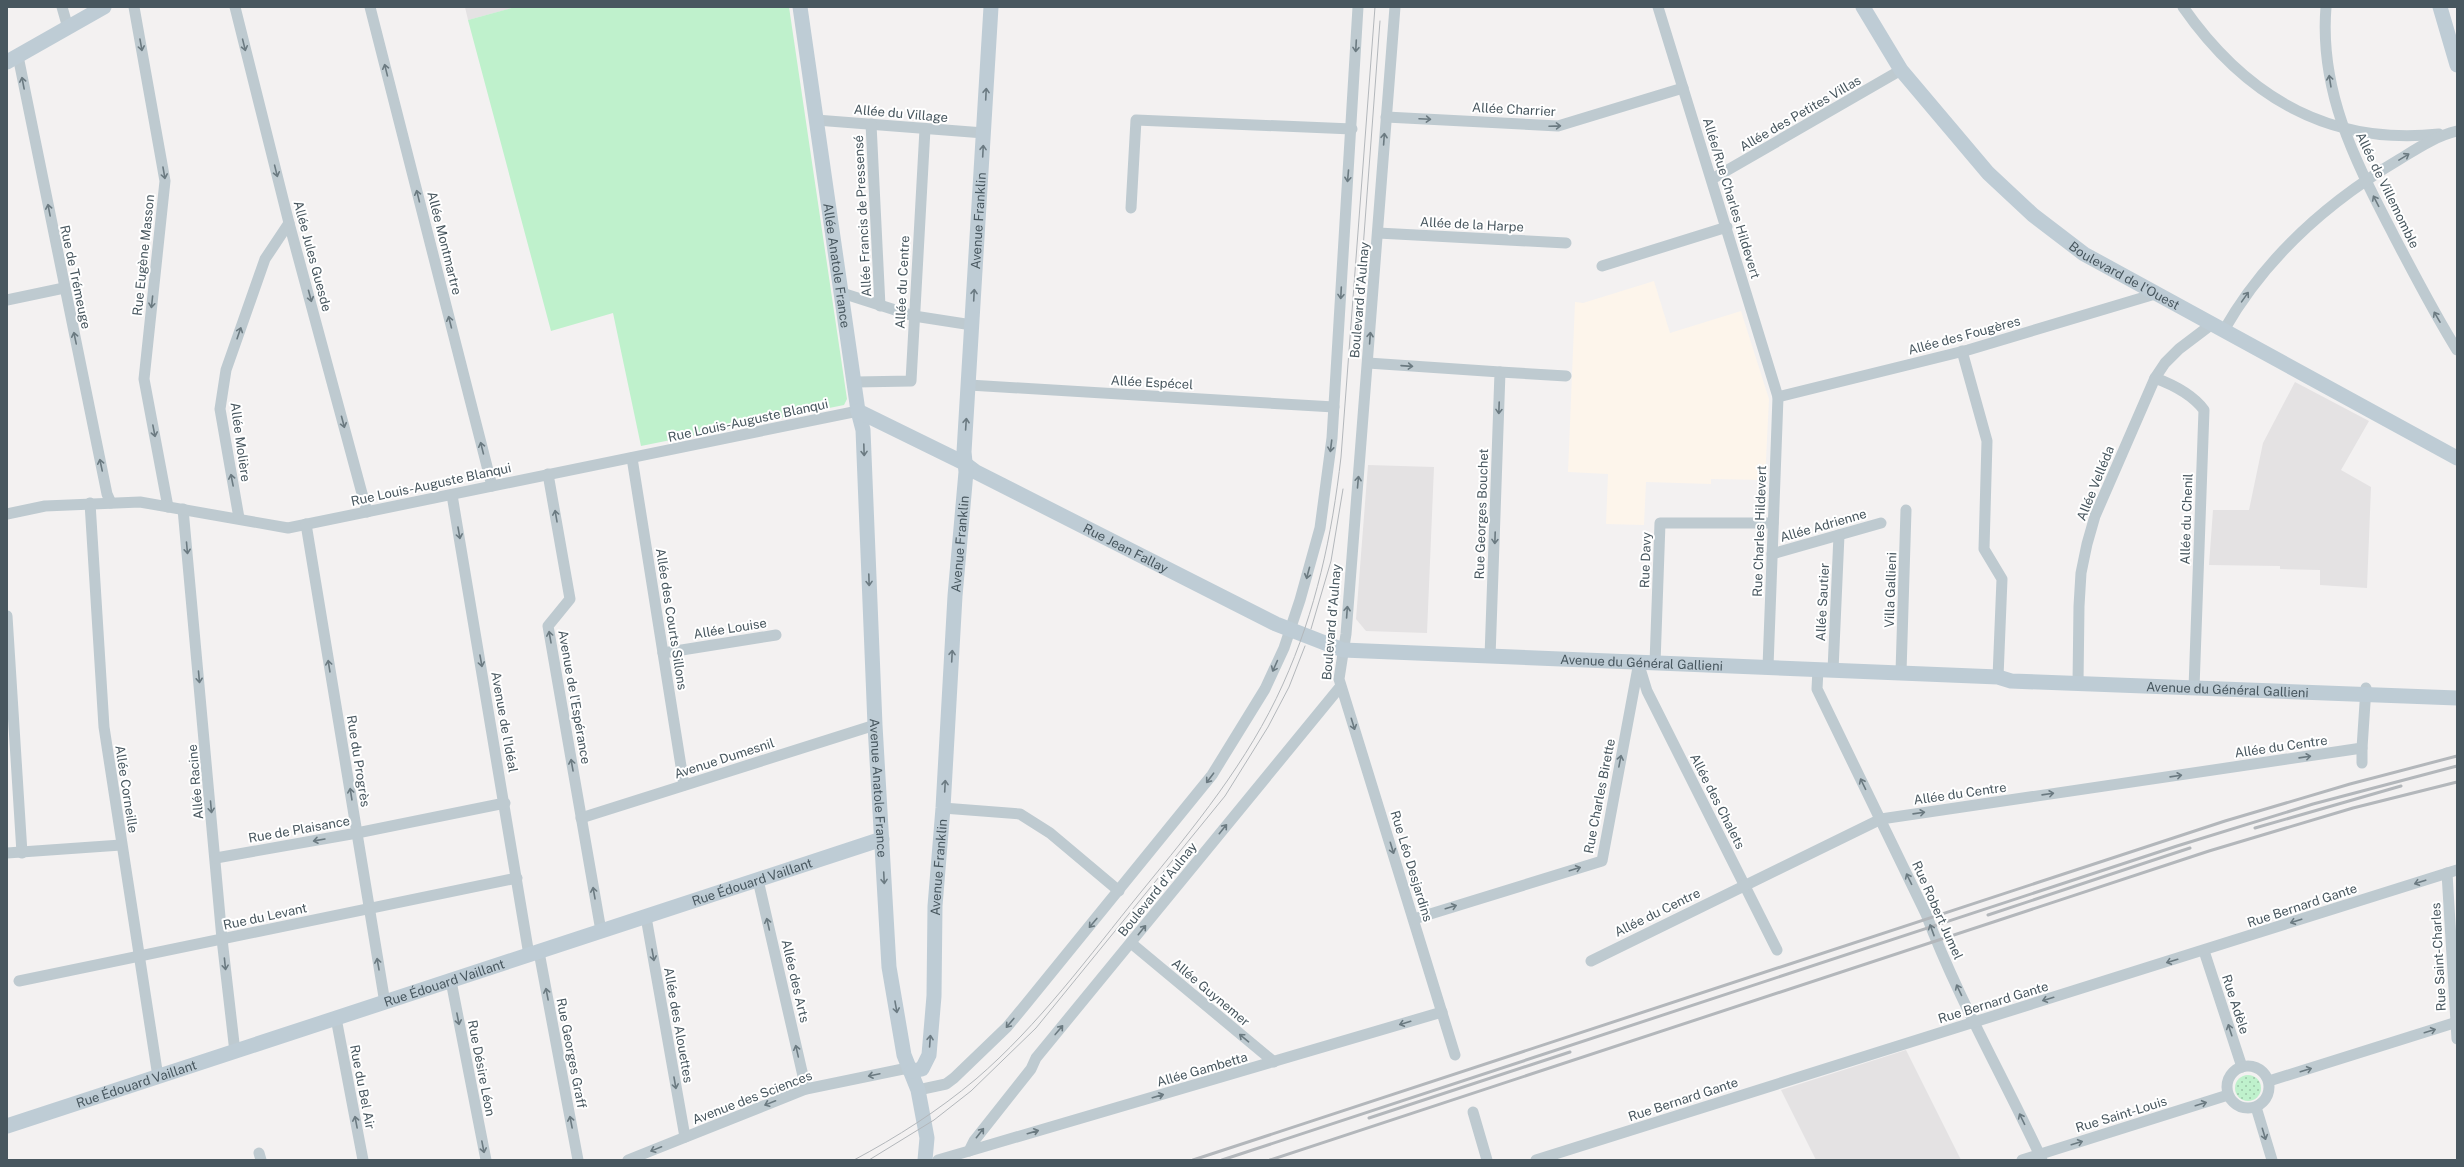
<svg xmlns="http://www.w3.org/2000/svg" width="2464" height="1167" font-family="'Public Sans',sans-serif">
	<defs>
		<pattern id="grass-dots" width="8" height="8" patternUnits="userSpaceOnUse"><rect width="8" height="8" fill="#bff1cc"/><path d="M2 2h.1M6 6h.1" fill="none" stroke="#9dc6a9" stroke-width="1.8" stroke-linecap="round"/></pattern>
	</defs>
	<rect width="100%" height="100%" fill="#f3f1f1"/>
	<!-- commercial -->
	<polygon fill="#fdf5eb" points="1654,281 1670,333 1741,311 1769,399 1765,480 1711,479 1711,484 1646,482 1644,525 1606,524 1608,474 1568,472 1575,302 1583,303"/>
	<!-- education -->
	<g fill="#e4e2e3">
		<polygon points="465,7 516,7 468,20"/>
		<polygon points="2295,382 2369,421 2341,470 2371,487 2367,588 2320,585 2320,570 2280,569 2280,566 2209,565 2213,510 2249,510 2263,443"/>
		<polygon points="1368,465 1434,467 1427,633 1366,631 1356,619"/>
		<polygon points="1906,1050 1961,1160 1816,1160 1781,1090"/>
	</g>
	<!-- grass -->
	<circle fill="url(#grass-dots)" cx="2248" cy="1088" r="13"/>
	<!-- garden -->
	<polygon fill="#bff1cc" points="515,7 789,7 847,399 844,405 641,446 613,313 551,331 468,20"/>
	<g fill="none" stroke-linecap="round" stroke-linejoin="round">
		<!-- street -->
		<g stroke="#becad0" stroke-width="11">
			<polyline points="62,7 68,28"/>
			<polyline points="134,7 165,181 144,379 168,507"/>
			<polyline points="235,7 289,223 367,512"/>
			<polyline points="370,7 492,486"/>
			<polyline points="1395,7 1346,634 1339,679 1455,1055"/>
			<polyline points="1658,7 1778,397 1768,667"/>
			<path d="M 2183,7 C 2245,96 2329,146 2439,134"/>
			<path d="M 2326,7 C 2319,93 2356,162 2394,236 C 2414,274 2434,313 2457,350"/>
			<polyline points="18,56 107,494 111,503"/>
			<polyline points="1386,117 1558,126 1683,88"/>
			<polyline points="816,120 984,133"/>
			<polyline points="871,124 880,306"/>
			<polyline points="1712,179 1901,70"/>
			<polyline points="1131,208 1136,120 1352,129"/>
			<polyline points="1378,233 1566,243"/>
			<polyline points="1602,266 1727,227"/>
			<polyline points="842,293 914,316 972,325"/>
			<polyline points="7,300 64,288"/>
			<path d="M 2224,330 C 2265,258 2329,201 2400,159 C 2418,148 2436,136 2457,131"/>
			<polyline points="1962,351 1987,441 1984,549 2002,579 1998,677"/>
			<polyline points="1368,363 1500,372 1490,657"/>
			<polyline points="1500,372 1566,376"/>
			<path d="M 2155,378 C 2174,385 2192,394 2204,410 L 2194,688"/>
			<polyline points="856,382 911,381 925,129"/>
			<polyline points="969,385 1334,407"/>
			<polyline points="1778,397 1968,350 2155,294"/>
			<polyline points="632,458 684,785"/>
			<polyline points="548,474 570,599 548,626 601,931"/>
			<polyline points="452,495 529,955"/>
			<polyline points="90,503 104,727 158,1077"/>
			<polyline points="183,509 222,939 235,1052"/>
			<polyline points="7,514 45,506 140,502 288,528 858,411"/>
			<polyline points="239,518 220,409 226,370 265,259 289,223"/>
			<polyline points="306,524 385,1003"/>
			<polyline points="1772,554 1881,523"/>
			<polyline points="7,616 22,853"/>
			<polyline points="663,653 776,635"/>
			<polyline points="1655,663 1660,523 1773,523"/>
			<polyline points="1639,665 1647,691 1777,950"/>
			<path d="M 1818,669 L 1817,689 L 1926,914 C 1958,999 2004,1078 2042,1160"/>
			<polyline points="1833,670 1839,535"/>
			<polyline points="1901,672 1906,510"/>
			<polyline points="2078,683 2079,606 2081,573 2087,544 2095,516 2155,378 2165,363 2179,349 2212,324"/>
			<polyline points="2362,763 2362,748"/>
			<polyline points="943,808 1020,814 1050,833 1119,891"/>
			<polyline points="581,818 875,725"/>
			<polyline points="7,853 121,845"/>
			<polyline points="216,858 357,833 505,803"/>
			<polyline points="2447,873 2457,1039"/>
			<polyline points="758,880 806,1089"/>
			<polyline points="646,917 685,1137"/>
			<polyline points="1414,919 1602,861 1639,662"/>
			<polyline points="1131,943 1274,1062"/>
			<polyline points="2204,951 2242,1067"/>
			<polyline points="539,952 578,1160"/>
			<polyline points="1591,961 1881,819 2362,748 2366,688"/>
			<polyline points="19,981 517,878"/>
			<polyline points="451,981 486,1160"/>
			<polyline points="336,1018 363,1160"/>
			<circle cx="2248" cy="1087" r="21"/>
			<polyline points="2269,1081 2457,1022"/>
			<polyline points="918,1090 946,1084 954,1078 1007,1027 1026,1004 1212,775 1265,689 1284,648 1300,600 1320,528 1332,438 1358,7"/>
			<polyline points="2256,1107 2272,1160"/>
			<polyline points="1473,1112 1487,1160"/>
			<polyline points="969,1151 1442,1012"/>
			<polyline points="259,1153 261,1160"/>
			<polyline points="628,1160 806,1089 903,1069 912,1071"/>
			<polyline points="938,1160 969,1151 974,1141 1031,1069 1036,1058 1340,687"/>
			<polyline points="1536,1160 2457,870"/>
			<polyline points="2022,1160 2228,1095"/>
		</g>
		<!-- secondary -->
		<g stroke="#beccd5" stroke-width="15">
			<path id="s1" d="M 800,7 L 858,411 L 863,430 L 875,725 L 889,967 L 904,1055 L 918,1090 L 927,1138 L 925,1160"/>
			<path id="s2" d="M 1863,7 L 1901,70 L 1988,173 L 2033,215 L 2084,254 L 2457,458"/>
			<polyline points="2440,7 2457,65"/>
			<polyline points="7,62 104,7"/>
			<path id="s3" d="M 858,411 L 964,463 L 976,472 L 1276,624 L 1343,650 L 1998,677 L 2011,681 L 2457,698"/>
			<path id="s4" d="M 912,1071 L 922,1069 L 929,1055 L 934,996 L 935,906 L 943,808 L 955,596 L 966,472 L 964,452 L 991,7"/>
			<path id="s5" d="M 7,1126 L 882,839"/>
		</g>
		<!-- tram -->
		<g stroke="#b3b7bb" stroke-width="1">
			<polyline points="1355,356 1380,21"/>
			<polyline points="1311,629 1331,561 1343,489"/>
			<path d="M 854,1160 C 897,1137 938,1111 976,1079 C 1039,1025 1089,956 1141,892 C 1194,827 1248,762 1283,684 C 1316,611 1332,535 1341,457 L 1375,7"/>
			<polyline points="869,1160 934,1120 971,1091 1036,1028 1225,796 1268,727 1289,687 1305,646"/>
		</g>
		<!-- rail -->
		<g stroke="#b3b7bb" stroke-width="3">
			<polyline points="2255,828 2401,786"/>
			<polyline points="1988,915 2190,848"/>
			<polyline points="1369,1118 1570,1052"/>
			<polyline points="1193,1160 2225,821 2350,784 2457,756"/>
			<polyline points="1222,1160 2177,846 2313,804 2457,766"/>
			<polyline points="1270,1160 2209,851 2353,808 2457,782"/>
		</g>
	</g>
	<!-- one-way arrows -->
	<defs><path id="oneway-shaft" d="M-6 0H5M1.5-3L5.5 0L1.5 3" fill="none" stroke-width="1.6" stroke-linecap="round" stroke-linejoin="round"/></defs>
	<g stroke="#6b7a81">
		<use href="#oneway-shaft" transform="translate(141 45) rotate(80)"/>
		<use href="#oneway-shaft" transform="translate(244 45) rotate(76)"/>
		<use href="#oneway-shaft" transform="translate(1356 46) rotate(93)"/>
		<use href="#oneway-shaft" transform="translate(386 70) rotate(-104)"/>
		<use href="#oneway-shaft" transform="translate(2330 81) rotate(-99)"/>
		<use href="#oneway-shaft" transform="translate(23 83) rotate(-101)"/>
		<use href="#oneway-shaft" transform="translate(1425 119) rotate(3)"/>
		<use href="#oneway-shaft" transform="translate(1555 126) rotate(-2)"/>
		<use href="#oneway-shaft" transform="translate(1384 139) rotate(-86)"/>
		<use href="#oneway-shaft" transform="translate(2404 157) rotate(-31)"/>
		<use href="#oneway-shaft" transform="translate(276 171) rotate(76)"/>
		<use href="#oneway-shaft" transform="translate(164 173) rotate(80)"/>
		<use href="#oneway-shaft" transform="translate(1348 176) rotate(95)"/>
		<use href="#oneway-shaft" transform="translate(418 196) rotate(-104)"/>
		<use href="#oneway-shaft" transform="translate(2376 201) rotate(-117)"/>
		<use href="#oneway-shaft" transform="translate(49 210) rotate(-101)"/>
		<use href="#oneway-shaft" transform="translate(1341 293) rotate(93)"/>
		<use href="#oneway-shaft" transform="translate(310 296) rotate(75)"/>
		<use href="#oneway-shaft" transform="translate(2245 297) rotate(-55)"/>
		<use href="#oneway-shaft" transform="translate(152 302) rotate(96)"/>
		<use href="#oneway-shaft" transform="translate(2437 317) rotate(-120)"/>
		<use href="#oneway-shaft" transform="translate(450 322) rotate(-104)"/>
		<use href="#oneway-shaft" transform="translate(239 333) rotate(-71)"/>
		<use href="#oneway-shaft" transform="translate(75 338) rotate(-102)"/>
		<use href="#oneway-shaft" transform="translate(1370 338) rotate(-86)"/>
		<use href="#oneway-shaft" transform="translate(1407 366) rotate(4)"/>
		<use href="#oneway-shaft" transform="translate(1499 408) rotate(92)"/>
		<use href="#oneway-shaft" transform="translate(343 422) rotate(75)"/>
		<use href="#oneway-shaft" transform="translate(154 431) rotate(79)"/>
		<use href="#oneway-shaft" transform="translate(1331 446) rotate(97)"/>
		<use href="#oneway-shaft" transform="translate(482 448) rotate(-104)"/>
		<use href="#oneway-shaft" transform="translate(101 465) rotate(-102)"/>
		<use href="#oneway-shaft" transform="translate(232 480) rotate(-101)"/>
		<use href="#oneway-shaft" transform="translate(1358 482) rotate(-85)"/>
		<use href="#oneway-shaft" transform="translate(556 516) rotate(-100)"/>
		<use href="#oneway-shaft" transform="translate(459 533) rotate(80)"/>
		<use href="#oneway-shaft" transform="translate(1495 538) rotate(92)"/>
		<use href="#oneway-shaft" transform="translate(187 548) rotate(85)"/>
		<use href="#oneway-shaft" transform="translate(1308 573) rotate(105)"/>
		<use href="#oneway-shaft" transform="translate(1347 612) rotate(-86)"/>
		<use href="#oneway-shaft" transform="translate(550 637) rotate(-100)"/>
		<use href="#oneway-shaft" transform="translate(481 661) rotate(80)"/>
		<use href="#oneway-shaft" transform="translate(329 666) rotate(-99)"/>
		<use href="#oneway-shaft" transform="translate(1275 666) rotate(114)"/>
		<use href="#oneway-shaft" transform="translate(199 677) rotate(85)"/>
		<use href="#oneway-shaft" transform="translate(1353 724) rotate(73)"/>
		<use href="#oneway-shaft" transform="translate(2305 757) rotate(-8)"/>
		<use href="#oneway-shaft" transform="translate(1620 761) rotate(-79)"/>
		<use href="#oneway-shaft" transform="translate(572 765) rotate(-100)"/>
		<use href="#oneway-shaft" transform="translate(2176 776) rotate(-8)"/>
		<use href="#oneway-shaft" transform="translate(1210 778) rotate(127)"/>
		<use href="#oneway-shaft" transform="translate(1863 784) rotate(-116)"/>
		<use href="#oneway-shaft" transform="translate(351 794) rotate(-99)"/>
		<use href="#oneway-shaft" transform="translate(2048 794) rotate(-8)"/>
		<use href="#oneway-shaft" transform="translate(211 807) rotate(85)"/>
		<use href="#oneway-shaft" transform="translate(1919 813) rotate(-8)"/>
		<use href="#oneway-shaft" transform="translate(1223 829) rotate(-51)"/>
		<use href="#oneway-shaft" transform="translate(319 840) rotate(170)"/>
		<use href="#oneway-shaft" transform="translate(1392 848) rotate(73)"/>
		<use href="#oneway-shaft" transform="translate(1575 869) rotate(-17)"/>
		<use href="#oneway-shaft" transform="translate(1909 879) rotate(-116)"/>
		<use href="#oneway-shaft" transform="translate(2420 882) rotate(162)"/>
		<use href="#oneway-shaft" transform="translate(594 893) rotate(-100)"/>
		<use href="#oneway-shaft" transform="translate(1451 907) rotate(-17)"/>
		<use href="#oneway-shaft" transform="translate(2296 921) rotate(162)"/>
		<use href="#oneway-shaft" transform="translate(1093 923) rotate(130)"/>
		<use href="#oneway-shaft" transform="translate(768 924) rotate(-103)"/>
		<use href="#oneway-shaft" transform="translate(1142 930) rotate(-51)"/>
		<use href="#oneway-shaft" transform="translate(1932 930) rotate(-110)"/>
		<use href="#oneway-shaft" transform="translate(653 955) rotate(80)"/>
		<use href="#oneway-shaft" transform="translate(2172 961) rotate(163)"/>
		<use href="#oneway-shaft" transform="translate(225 964) rotate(84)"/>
		<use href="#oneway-shaft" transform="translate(378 964) rotate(-100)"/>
		<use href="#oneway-shaft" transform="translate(1959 990) rotate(-115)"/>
		<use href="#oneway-shaft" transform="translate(547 994) rotate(-101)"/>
		<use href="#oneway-shaft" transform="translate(2048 999) rotate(163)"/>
		<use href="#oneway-shaft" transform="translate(458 1019) rotate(79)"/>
		<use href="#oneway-shaft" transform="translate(1010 1023) rotate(130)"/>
		<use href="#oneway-shaft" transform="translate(1405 1023) rotate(163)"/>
		<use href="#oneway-shaft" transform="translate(1059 1030) rotate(-50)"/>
		<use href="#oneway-shaft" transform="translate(2230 1030) rotate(-108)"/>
		<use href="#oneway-shaft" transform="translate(2430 1031) rotate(-17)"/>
		<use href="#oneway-shaft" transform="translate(1244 1038) rotate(-140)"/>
		<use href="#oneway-shaft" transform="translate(797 1051) rotate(-103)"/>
		<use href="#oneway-shaft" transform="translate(2306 1070) rotate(-17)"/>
		<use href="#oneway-shaft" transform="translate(874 1075) rotate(168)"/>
		<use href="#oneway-shaft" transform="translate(675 1083) rotate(80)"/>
		<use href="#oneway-shaft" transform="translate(1158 1096) rotate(-16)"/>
		<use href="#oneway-shaft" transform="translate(770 1103) rotate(158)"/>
		<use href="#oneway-shaft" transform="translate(2201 1104) rotate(-17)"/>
		<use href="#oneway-shaft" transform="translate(2022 1119) rotate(-116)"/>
		<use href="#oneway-shaft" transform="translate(356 1122) rotate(-101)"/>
		<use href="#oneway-shaft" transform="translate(571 1122) rotate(-101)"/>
		<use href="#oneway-shaft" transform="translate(1033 1132) rotate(-16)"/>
		<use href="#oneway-shaft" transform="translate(980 1133) rotate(-52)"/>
		<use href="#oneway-shaft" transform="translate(2264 1134) rotate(73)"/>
		<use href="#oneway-shaft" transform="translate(2077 1143) rotate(-17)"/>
		<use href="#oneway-shaft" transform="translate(483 1147) rotate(79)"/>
		<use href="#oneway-shaft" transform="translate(656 1149) rotate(158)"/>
	</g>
	<g stroke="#6b7a82">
		<use href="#oneway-shaft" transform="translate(986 94) rotate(-87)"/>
		<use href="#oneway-shaft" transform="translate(983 151) rotate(-87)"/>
		<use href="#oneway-shaft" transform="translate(974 295) rotate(-87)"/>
		<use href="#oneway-shaft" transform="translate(966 424) rotate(-86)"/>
		<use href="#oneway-shaft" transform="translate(864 450) rotate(88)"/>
		<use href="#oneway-shaft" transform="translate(869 580) rotate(88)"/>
		<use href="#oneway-shaft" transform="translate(952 656) rotate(-87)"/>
		<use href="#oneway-shaft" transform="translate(945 786) rotate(-87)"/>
		<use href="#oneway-shaft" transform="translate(884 878) rotate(87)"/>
		<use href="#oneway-shaft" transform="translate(896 1007) rotate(80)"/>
		<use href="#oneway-shaft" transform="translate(930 1041) rotate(-86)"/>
	</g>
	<g text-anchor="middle" stroke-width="4" stroke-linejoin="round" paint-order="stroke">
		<!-- street labels -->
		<g font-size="13" fill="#48575f" stroke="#fff">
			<text transform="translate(1514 109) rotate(3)" y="5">Allée Charrier</text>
			<text transform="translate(901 113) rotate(5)" y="5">Allée du Village</text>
			<text transform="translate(1800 113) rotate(-30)" y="5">Allée des Petites Villas</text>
			<text transform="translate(2388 190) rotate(64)" y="5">Allée de Villemomble</text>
			<text transform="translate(1732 198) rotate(73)" y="5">Allée/Rue Charles Hildevert</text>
			<text transform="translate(862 216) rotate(-93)" y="5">Allée Francis de Pressensé</text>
			<text dy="5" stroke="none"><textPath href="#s4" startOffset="862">Avenue Franklin</textPath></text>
			<text transform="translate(1472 224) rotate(3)" y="5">Allée de la Harpe</text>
			<text transform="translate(445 243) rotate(76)" y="5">Allée Montmartre</text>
			<text transform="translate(143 255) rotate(-84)" y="5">Rue Eugène Masson</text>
			<text transform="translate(313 256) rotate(75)" y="5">Allée Jules Guesde</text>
			<text dy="5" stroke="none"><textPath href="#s1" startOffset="261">Allée Anatole France</textPath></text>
			<text dy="5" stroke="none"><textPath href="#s2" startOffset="380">Boulevard de l'Ouest</textPath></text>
			<text transform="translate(76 277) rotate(78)" y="5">Rue de Trémeuge</text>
			<text transform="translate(902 282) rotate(-87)" y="5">Allée du Centre</text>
			<text transform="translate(1359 300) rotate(-85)" y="5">Boulevard d'Aulnay</text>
			<text transform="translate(1964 335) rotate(-15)" y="5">Allée des Fougères</text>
			<text transform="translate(1152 382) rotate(3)" y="5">Allée Espécel</text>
			<text transform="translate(748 420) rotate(-12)" y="5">Rue Louis-Auguste Blanqui</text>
			<text transform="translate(241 442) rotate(82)" y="5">Allée Molière</text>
			<text transform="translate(2095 483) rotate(-68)" y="5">Allée Velléda</text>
			<text transform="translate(431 484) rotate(-12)" y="5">Rue Louis-Auguste Blanqui</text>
			<text transform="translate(1481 514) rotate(-88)" y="5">Rue Georges Bouchet</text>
			<text transform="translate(2186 519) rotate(-88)" y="5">Allée du Chenil</text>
			<text transform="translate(1823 525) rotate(-16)" y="5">Allée Adrienne</text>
			<text transform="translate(1759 531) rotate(-88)" y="5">Rue Charles Hildevert</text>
			<text dy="5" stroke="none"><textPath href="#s4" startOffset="538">Avenue Franklin</textPath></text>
			<text dy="5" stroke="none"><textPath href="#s3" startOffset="301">Rue Jean Fallay</textPath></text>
			<text transform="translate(1645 560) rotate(-88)" y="5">Rue Davy</text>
			<text transform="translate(1890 590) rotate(-88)" y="5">Villa Gallieni</text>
			<text transform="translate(1822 602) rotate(-87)" y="5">Allée Sautier</text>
			<text transform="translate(672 619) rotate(81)" y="5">Allée des Courts Sillons</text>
			<text transform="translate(1331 622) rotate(-85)" y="5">Boulevard d'Aulnay</text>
			<text transform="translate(730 628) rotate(-9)" y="5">Allée Louise</text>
			<text dy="5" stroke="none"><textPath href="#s3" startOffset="840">Avenue du Général Gallieni</textPath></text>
			<text dy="5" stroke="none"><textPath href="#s3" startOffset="1427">Avenue du Général Gallieni</textPath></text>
			<text transform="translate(575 697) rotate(80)" y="5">Avenue de l'Espérance</text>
			<text transform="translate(505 722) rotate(80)" y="5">Avenue de l'Idéal</text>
			<text transform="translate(2281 746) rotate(-8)" y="5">Allée du Centre</text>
			<text transform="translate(724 758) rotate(-18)" y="5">Avenue Dumesnil</text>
			<text transform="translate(359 761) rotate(81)" y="5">Rue du Progrès</text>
			<text transform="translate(195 782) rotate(-95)" y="5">Allée Racine</text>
			<text dy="5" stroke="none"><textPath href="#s1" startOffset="786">Avenue Anatole France</textPath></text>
			<text transform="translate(127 789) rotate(81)" y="5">Allée Corneille</text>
			<text transform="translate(1960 793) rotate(-8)" y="5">Allée du Centre</text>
			<text transform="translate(1599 796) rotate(-79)" y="5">Rue Charles Birette</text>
			<text transform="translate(1718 801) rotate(63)" y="5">Allée des Chalets</text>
			<text transform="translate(299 829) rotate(-10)" y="5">Rue de Plaisance</text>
			<text transform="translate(1412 866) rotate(73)" y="5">Rue Léo Desjardins</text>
			<text dy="5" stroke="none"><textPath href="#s4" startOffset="214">Avenue Franklin</textPath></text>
			<text dy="5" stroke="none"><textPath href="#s5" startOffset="784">Rue Édouard Vaillant</textPath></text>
			<text transform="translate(1157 889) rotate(-51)" y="5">Boulevard d'Aulnay</text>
			<text transform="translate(2302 905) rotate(-18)" y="5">Rue Bernard Gante</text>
			<text transform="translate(1938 910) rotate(66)" y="5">Rue Robert Jumel</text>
			<text transform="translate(1657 912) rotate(-26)" y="5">Allée du Centre</text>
			<text transform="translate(265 916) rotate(-12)" y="5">Rue du Levant</text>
			<text transform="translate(2438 957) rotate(-93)" y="5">Rue Saint-Charles</text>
			<text transform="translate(796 981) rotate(77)" y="5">Allée des Arts</text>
			<text dy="5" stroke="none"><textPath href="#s5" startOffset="460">Rue Édouard Vaillant</textPath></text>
			<text transform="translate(1211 992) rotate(40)" y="5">Allée Guynemer</text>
			<text transform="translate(1993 1002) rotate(-17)" y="5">Rue Bernard Gante</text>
			<text transform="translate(2236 1004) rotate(72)" y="5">Rue Adèle</text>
			<text transform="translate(679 1025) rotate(80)" y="5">Allée des Alouettes</text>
			<text transform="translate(572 1053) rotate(79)" y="5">Rue Georges Graff</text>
			<text transform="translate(482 1068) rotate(79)" y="5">Rue Désire Léon</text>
			<text transform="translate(1202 1069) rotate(-16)" y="5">Allée Gambetta</text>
			<text dy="5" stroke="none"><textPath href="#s5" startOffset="136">Rue Édouard Vaillant</textPath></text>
			<text transform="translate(363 1087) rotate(79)" y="5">Rue du Bel Air</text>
			<text transform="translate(752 1097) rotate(-21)" y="5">Avenue des Sciences</text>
			<text transform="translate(1683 1099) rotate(-18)" y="5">Rue Bernard Gante</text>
			<text transform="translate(2121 1114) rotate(-17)" y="5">Rue Saint-Louis</text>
		</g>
	</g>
	<!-- border -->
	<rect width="2464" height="1167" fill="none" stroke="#48575f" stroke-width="16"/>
</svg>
